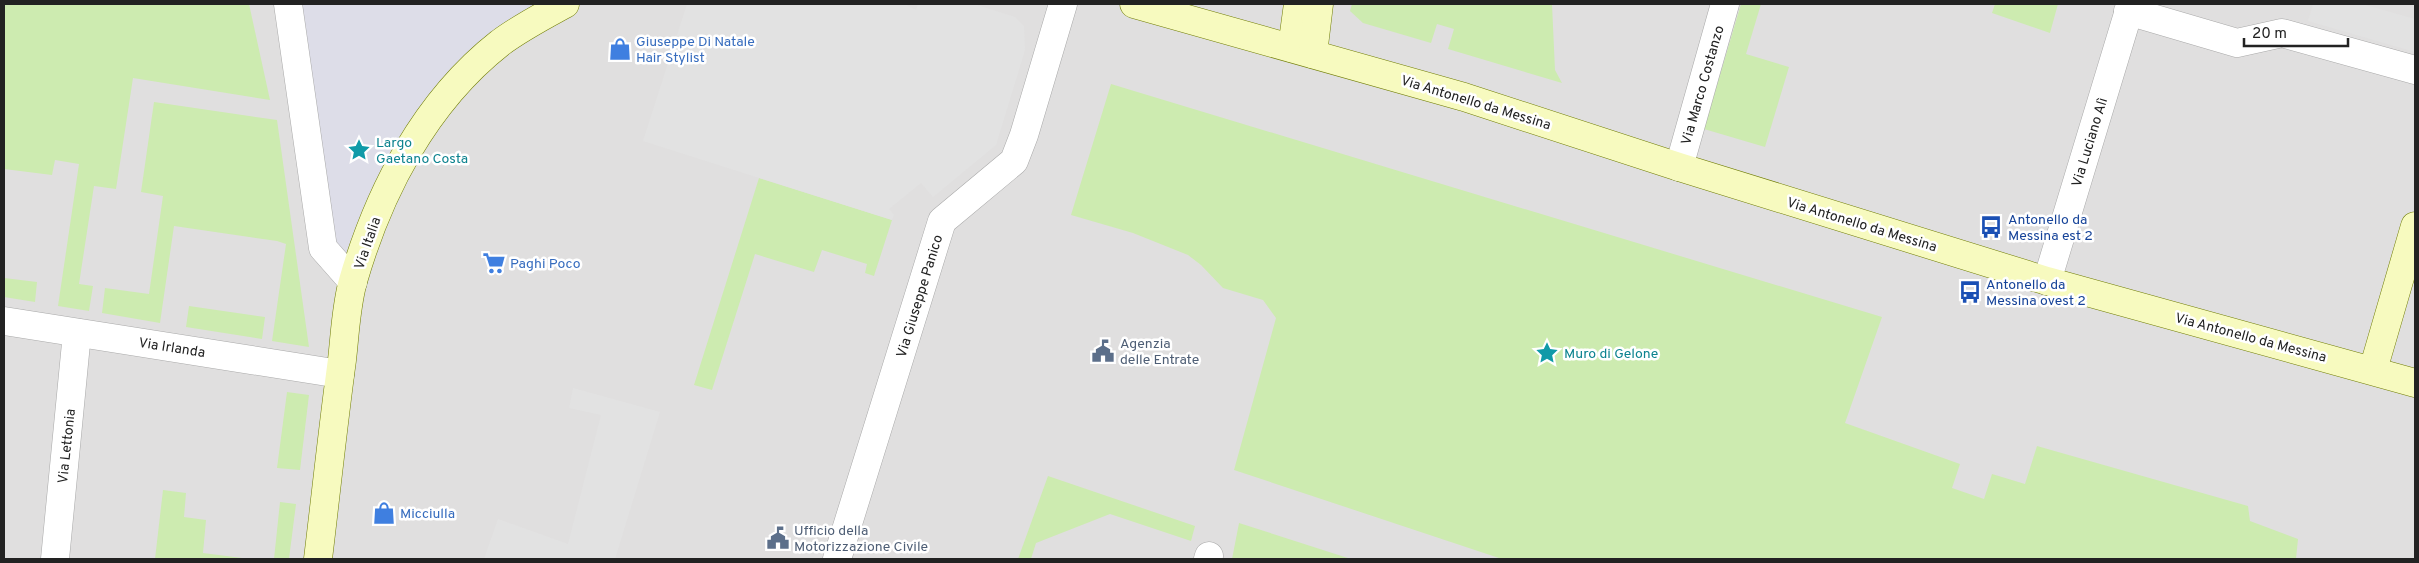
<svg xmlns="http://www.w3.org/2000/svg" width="2419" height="563" font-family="Overpass,sans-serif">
	<rect width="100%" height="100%" fill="#f2efe9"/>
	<!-- residential -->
	<rect fill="#e0dfdf" x="4" y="4" width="2411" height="555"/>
	<!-- grass -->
	<g fill="#cdebb0">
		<polygon points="4,4 249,4 270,100 133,78 116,189 94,186 79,284 93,286 89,311 58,306 79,164 55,160 52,175 4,169"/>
		<polygon points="1352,4 1552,4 1555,70 1562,83 1448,49 1454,29 1437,24 1431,43 1363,23 1350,11"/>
		<polygon points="1741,4 1761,4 1746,54 1789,67 1765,147 1704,129"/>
		<polygon points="1995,4 2058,4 2050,33 1992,13"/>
		<polygon points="1111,84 1882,317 1845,423 1960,464 1952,488 1984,499 1992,474 2025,484 2037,446 2248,506 2250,521 2298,539 2296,559 1502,559 1234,470 1276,318 1263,300 1223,288 1201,265 1188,255 1133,233 1071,215"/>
		<polygon points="154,102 277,120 309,347 272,341 286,244 277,241 174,226 160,323 102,313 105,288 149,294 163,196 141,192"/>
		<polygon points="759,178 892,220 874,276 865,273 867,264 822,250 814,272 755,254 712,390 694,385"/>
		<polygon points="4,278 37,282 35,302 4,297"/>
		<polygon points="189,306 265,317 262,339 186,327"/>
		<polygon points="287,392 309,395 300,470 277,468"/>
		<polygon points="1048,476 1195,526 1191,541 1110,514 1036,543 1031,559 1018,559"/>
		<polygon points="163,490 186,493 184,517 206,520 203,553 250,559 155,559"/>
		<polygon points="280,502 296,504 289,559 274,559"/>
		<polygon points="1239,523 1351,559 1232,559"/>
	</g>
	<!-- parking -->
	<g fill="#e2e2e2">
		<polygon points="687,4 905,4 916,10 918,4 974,4 1015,17 1024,26 1025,50 996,145 933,197 921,183 889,209 894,215 892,220 643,141"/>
		<polygon points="2313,4 2362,4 2415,19 2415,52 2308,21"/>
		<polygon points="573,388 660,412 615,559 484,559 498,519 568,544 601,415 569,408"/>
	</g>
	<!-- plaza -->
	<polygon fill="#dddde8" points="289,4 565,4 443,99 359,266 323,248"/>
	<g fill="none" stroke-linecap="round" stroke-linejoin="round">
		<defs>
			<g id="street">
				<polyline points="288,4 323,248 353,282"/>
				<polyline points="2128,11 2237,43 2282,33 2415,70"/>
				<polyline points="1679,167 1725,4"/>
				<polyline points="2047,281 2131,4"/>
				<polyline points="4,321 340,374"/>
				<polyline points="55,559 77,333"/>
				<polyline points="837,559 942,221 1014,161 1024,135 1063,4"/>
				<polyline points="1208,559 1209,556"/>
			</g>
			<g id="secondary">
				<polyline points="1134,4 1464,97 1679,167 2047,281 2415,383"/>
				<polyline points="1292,48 1298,4"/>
				<polyline points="1313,54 1319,4"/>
				<polyline points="2373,370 2415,226"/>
				<path d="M 318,559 C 326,493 333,426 342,360 C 345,334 346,306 353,281 C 379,191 425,102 500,43 C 520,28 543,16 565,4"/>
			</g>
		</defs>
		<!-- street casing -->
		<use href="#street" stroke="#a9a9a9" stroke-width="29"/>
		<!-- secondary casing -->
		<use href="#secondary" stroke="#707d05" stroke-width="29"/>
		<!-- street -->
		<use href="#street" stroke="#fff" stroke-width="28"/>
		<!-- secondary -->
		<use href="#secondary" stroke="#f7fabf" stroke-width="28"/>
	</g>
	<!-- icons -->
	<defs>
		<symbol id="shop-bare" viewBox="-9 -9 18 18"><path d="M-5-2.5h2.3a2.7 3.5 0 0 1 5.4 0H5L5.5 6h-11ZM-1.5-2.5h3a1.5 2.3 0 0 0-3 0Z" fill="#3f7fe0" stroke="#fff" stroke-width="2.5" paint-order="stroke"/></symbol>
		<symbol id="sight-bare" viewBox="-9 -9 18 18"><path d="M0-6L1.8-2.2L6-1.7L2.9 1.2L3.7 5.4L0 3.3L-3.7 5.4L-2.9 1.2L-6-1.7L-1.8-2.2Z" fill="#0f9aa8" stroke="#fff" stroke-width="2.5" paint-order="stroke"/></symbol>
		<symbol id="bus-bare" viewBox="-9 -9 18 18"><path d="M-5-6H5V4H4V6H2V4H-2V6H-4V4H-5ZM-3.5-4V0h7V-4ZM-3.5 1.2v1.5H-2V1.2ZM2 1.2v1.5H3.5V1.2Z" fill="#1a4fb4" stroke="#fff" stroke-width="2.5" paint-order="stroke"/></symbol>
		<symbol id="supermarket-bare" viewBox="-9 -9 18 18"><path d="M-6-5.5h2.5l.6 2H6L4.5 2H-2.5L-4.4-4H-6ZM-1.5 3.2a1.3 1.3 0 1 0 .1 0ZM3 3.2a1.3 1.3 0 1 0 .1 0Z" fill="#3f7fe0" stroke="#fff" stroke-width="2.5" paint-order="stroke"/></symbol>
		<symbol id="civic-bare" viewBox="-9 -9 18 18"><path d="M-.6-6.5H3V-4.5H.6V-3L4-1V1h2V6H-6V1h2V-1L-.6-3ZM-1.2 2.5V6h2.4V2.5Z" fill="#5c6f8a" stroke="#fff" stroke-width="2.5" paint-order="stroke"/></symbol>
	</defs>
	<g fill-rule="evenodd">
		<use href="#shop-bare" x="604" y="33" width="32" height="32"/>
		<use href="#sight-bare" x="343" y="134" width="32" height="32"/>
		<use href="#bus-bare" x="1975" y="211" width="32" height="32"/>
		<use href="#supermarket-bare" x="478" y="247" width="32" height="32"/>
		<use href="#bus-bare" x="1954" y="276" width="32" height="32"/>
		<use href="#civic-bare" x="1087" y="335" width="32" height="32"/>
		<use href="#sight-bare" x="1531" y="337" width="32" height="32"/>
		<use href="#shop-bare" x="368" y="497" width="32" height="32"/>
		<use href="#civic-bare" x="762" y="522" width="32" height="32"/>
	</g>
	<g text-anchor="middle" stroke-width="5" stroke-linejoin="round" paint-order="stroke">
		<!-- shop labels -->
		<g font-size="14" fill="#366cbe" stroke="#fff" text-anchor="start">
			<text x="636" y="46">Giuseppe Di Natale<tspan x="636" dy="16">Hair Stylist</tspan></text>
			<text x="510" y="268">Paghi Poco</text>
			<text x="400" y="518">Micciulla</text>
		</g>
		<!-- street labels -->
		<g font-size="14" fill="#222" stroke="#fff">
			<text transform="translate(1702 85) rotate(-74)" y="5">Via Marco Costanzo</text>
			<text transform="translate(1476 102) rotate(17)" y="5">Via Antonello da Messina</text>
			<text transform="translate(2089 142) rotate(-73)" y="5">Via Luciano Alì</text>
			<text transform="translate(1862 224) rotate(17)" y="5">Via Antonello da Messina</text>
			<text transform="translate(367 243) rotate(-71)" y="5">Via Italia</text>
			<text transform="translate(919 296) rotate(-73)" y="5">Via Giuseppe Panico</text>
			<text transform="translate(2251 337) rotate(15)" y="5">Via Antonello da Messina</text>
			<text transform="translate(172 347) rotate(9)" y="5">Via Irlanda</text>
			<text transform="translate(66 446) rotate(-84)" y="5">Via Lettonia</text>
		</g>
		<!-- culture labels -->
		<g font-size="14" fill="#0d838f" stroke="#fff" text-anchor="start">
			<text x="376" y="147">Largo<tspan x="376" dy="16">Gaetano Costa</tspan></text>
			<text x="1564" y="358">Muro di Gelone</text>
		</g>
		<!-- transit labels -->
		<g font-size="14" fill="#164399" stroke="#fff" text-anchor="start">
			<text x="2008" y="224">Antonello da<tspan x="2008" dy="16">Messina est 2</tspan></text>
			<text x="1986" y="289">Antonello da<tspan x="1986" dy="16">Messina ovest 2</tspan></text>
		</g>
		<!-- service labels -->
		<g font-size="14" fill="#4e5e75" stroke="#fff" text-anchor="start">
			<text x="1120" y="348">Agenzia<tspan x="1120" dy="16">delle Entrate</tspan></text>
			<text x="794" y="535">Ufficio della<tspan x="794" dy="16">Motorizzazione Civile</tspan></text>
		</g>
	</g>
	<!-- border -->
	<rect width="2419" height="563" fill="none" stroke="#222222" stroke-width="10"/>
	<!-- scale -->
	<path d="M2244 38v8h104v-8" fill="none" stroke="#222222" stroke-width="2.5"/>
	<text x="2252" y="38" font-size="15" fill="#222222" stroke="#ffffff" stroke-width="4" paint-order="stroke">20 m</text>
</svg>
